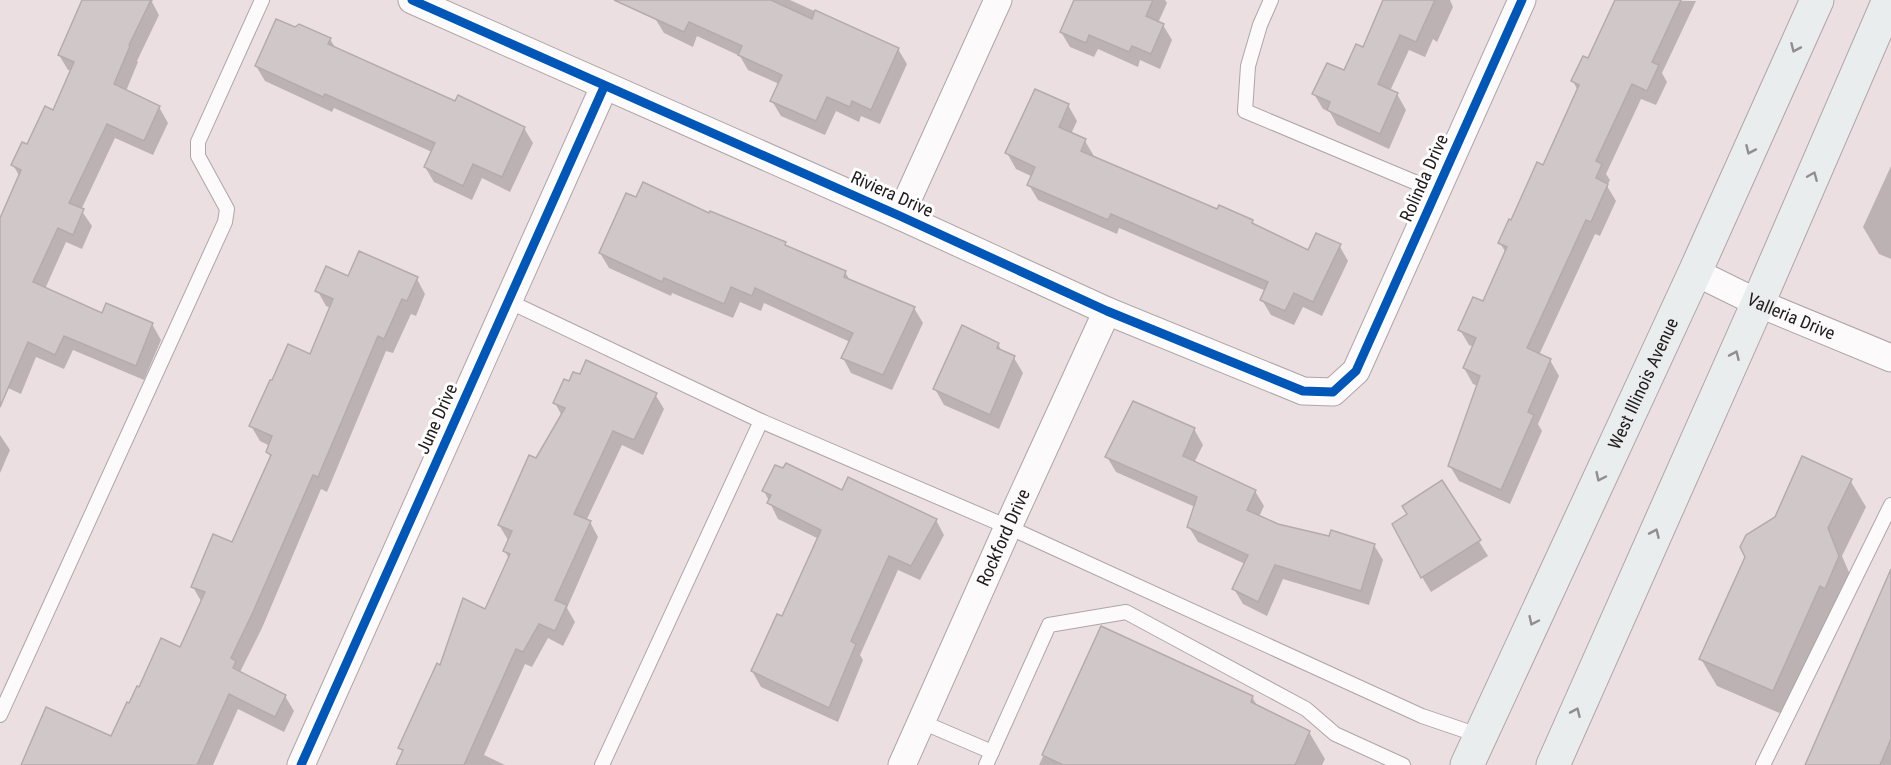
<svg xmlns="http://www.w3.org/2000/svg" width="1891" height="765" font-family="'Roboto Condensed',sans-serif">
	<rect width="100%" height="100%" fill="#ebdfe2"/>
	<!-- shadow -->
	<g fill="#0003">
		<polygon points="85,0 153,0 152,2 159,15 137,61 138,62 126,91 159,107 168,123 153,155 115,138 81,210 92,226 82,249 66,242 45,289 103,315 152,324 161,340 144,380 73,350 64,369 36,357 21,394 8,388 0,406 0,220 20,177 13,165 54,112 72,71 68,70 59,55"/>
		<polygon points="614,0 790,0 898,49 907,64 880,124 861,116 859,122 836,111 825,135 781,116 772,101 779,84 748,70 740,56 697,36 693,47 664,33 656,20"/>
		<polygon points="1075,0 1165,0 1167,3 1158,23 1163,25 1172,40 1160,69 1140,60 1138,67 1098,49 1094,57 1070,47 1061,32"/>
		<polygon points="1385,0 1450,0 1453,7 1437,42 1433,39 1425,57 1409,50 1390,91 1397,94 1406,110 1389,149 1337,125 1330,112 1323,109 1314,94 1345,72 1364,49"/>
		<polygon points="1617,0 1696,1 1662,73 1667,82 1656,105 1641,99 1606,174 1610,180 1607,186 1616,201 1600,236 1595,234 1539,355 1550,360 1559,376 1538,424 1542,431 1510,504 1459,481 1450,466 1478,386 1473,384 1464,368 1474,347 1469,345 1460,330 1484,303 1506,253 1500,243 1544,167 1578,91 1573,81 1589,60"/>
		<polygon points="295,29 330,39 336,49 456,103 524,128 533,143 510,192 482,178 472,200 434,182 425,167 432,152 334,108 332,112 265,81 256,66"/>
		<polygon points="1068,105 1077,121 1071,134 1085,141 1094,156 1093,158 1218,211 1252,221 1256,227 1309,252 1339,245 1348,261 1322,316 1303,307 1294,325 1271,315 1262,300 1266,291 1119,228 1117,234 1038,200 1029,185 1033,177 1016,169 1007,153"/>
		<polygon points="1891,166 1891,259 1879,254 1863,227"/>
		<polygon points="637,199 710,215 785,243 787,247 845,272 851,282 914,308 923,323 892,390 851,373 843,358 850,342 764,303 761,311 740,302 733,318 672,293 671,296 609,268 600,253"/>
		<polygon points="348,278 417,279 425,294 416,316 411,314 393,353 386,351 327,492 321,489 262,628 240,672 285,696 294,711 284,732 238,709 213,765 24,765 112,738 140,689 181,649 202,603 193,587 232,544 271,458 268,452 270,446 260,441 251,426 310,356 331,308 326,306 317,290"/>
		<polygon points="998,344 1002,352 1014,358 1023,373 999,429 944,405 935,389"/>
		<polygon points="655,394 664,409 643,455 622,445 586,521 590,522 598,537 567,608 575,622 563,646 548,638 532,667 525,664 484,755 505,765 398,765 403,753 400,748 440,667 486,611 509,559 505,551 508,540 499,525 562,416 555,403"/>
		<polygon points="1194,429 1203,445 1194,463 1255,491 1264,506 1259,517 1278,526 1374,545 1383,560 1369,605 1283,579 1267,616 1243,604 1234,589 1245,564 1198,542 1189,527 1195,507 1116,472 1107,457"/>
		<polygon points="0,435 10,450 0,473"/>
		<polygon points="1850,480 1866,507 1842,556 1854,584 1789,717 1717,686 1701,659 1776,518"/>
		<polygon points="1442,482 1488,556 1431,592 1422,577 1408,515"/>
		<polygon points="764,491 843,492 936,520 944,535 920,580 898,570 860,655 863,660 838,722 761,687 752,671 783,618 819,539 778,519"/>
		<polygon points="1891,573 1891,765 1806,765"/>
		<polygon points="1102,628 1252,697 1258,707 1309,732 1325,759 1322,765 1039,765"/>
	</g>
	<!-- building -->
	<g fill="#d0c7c9" stroke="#b5abad" stroke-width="1.5">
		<polygon points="82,0 151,0 129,45 130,46 114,84 160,106 144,141 107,124 69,203 84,209 73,235 58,228 33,282 102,313 106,303 153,323 136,366 64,336 55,355 28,342 0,407 0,218 21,170 11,165 22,142 27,144 45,106 53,110 74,62 58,55"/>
		<polygon points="614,0 771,0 812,19 815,10 899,48 871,110 852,101 850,107 827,97 816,121 770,101 782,75 738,55 742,46 689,22 684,32"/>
		<polygon points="1074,0 1153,0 1146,16 1164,24 1151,54 1132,46 1129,52 1089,35 1086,43 1060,32"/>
		<polygon points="1383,0 1435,0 1416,42 1400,35 1378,84 1398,93 1380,134 1333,113 1327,110 1330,102 1312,94 1327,63 1344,70 1356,44 1363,47"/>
		<polygon points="1615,0 1681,0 1652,62 1659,65 1647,91 1632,84 1596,161 1602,164 1596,178 1608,184 1591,222 1586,220 1527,348 1551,359 1528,412 1534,415 1501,490 1448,466 1480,376 1463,368 1476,338 1458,330 1473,297 1483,301 1507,247 1498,243 1509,219 1511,220 1537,162 1543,165 1579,85 1571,81 1583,56 1588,58"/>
		<polygon points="276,19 295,27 299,24 331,38 328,44 455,101 458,95 525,127 502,177 473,164 463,186 424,167 435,143 325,94 323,97 255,66"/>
		<polygon points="1035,89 1069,104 1059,127 1086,139 1081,151 1217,209 1219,205 1253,220 1252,223 1308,250 1316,233 1341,244 1313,302 1294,293 1285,311 1260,300 1268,282 1111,214 1108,220 1027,185 1035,167 1005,153"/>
		<polygon points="643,182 709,213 710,211 786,242 785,245 846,271 844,277 915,307 883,375 841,358 853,333 755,288 752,296 731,287 724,304 664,278 662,282 599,253 626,193 636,197"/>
		<polygon points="359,251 418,277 407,301 402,299 384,339 378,336 318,477 313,475 253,612 231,658 236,661 233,668 286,695 275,717 229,694 197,765 21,765 46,707 111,736 127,702 129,703 137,686 139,687 161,638 180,647 205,592 191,587 213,534 232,542 271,455 266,452 272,436 249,426 270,380 272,380 288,344 310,354 333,299 315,291 326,266 348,276"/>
		<polygon points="962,325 999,343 997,348 1015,356 990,415 933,389"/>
		<polygon points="586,360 657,393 634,440 613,431 574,514 591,521 555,600 567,605 555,631 539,624 523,652 516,649 464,765 396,765 403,750 398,748 437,663 440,665 463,598 485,609 510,554 503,551 512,531 498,525 529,455 536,458 565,408 553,403 564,379 569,381 573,372 580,374"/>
		<polygon points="1133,401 1195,428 1183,456 1256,490 1247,510 1278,524 1329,536 1331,530 1375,544 1361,591 1275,565 1258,602 1232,589 1248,555 1187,527 1197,497 1105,457"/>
		<polygon points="1802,456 1852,479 1828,528 1839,556 1825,589 1820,586 1773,691 1699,659 1745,557 1740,547 1746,535 1775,517"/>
		<polygon points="786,463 842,490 848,477 937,519 911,566 889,556 851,641 856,644 829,708 751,671 777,614 782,616 821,530 767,503 771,495 762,491 775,465 783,468"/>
		<polygon points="1442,480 1481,540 1421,578 1392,524 1407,514 1402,506"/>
		<polygon points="1891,569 1891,739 1880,765 1805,765"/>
		<polygon points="1101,626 1253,696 1251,702 1310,731 1295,765 1063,765 1042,755"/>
	</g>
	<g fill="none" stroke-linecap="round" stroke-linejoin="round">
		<defs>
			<g id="service">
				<polyline points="1271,0 1260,25 1248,66 1245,111 1436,191"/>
				<polyline points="508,301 761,421 1008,527 1422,716 1481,736"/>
				<polyline points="0,715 225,222 227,209 198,156 198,142 262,0"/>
				<polyline points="922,722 992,752"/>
				<polyline points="602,765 761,421"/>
				<polyline points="986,765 1049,625 1126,612 1306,709 1335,734 1403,765"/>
				<polyline points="1763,765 1891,505"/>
			</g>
			<g id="minor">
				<polyline points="412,0 900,216 1107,311 1303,391 1333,392 1356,371 1522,0"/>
				<polyline points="900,216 998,0"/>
				<path id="s1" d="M 1695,272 L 1758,303 L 1891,358"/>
				<polyline points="301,765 604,87"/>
				<path id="s2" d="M 902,765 L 1008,527 L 1107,311"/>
			</g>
			<g id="secondary">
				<path id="s3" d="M 1467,765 L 1695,272 L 1817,0"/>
				<polyline points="1553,765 1758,303 1889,0"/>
			</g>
		</defs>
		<!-- service casing -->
		<use href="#service" stroke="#aea5a8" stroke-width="16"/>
		<!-- minor casing -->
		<use href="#minor" stroke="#aea5a8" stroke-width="29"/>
		<!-- secondary casing -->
		<use href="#secondary" stroke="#aea5a8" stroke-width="35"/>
		<!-- service -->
		<use href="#service" stroke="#fcfafb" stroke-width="14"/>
		<!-- minor -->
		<use href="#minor" stroke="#fcfafb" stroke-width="27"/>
		<!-- secondary -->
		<use href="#secondary" stroke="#eaeded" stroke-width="33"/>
		<defs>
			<g id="cycleway">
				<polyline points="412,0 900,216 1107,311 1303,391 1333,392 1356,371 1522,0"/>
				<polyline points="301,765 604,87"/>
			</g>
		</defs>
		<!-- cycleway casing -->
		<use href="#cycleway" stroke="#fff" stroke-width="13"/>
		<!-- cycleway -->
		<use href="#cycleway" stroke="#0057b8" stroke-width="9"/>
	</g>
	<!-- one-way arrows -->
	<defs><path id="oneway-chevron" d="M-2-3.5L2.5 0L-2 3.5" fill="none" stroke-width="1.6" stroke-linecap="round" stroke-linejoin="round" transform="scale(1.5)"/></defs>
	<g stroke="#908e8f">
		<use href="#oneway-chevron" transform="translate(1795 48) rotate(114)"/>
		<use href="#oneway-chevron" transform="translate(1750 150) rotate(114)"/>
		<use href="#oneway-chevron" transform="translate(1813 176) rotate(-67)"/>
		<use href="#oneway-chevron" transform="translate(1735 355) rotate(-66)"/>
		<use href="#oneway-chevron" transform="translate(1600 477) rotate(115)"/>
		<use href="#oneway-chevron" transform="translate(1655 533) rotate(-66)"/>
		<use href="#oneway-chevron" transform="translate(1533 621) rotate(115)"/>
		<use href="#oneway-chevron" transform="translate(1576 712) rotate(-66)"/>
	</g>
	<g text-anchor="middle" stroke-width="6" stroke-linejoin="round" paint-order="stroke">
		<!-- street labels -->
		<g font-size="18" fill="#221b1c" stroke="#fff">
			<text transform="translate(1424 178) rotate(-66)" y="6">Rolinda Drive</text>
			<text transform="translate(892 194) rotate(24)" y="6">Riviera Drive</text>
			<text dy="6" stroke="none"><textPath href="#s1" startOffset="106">Valleria Drive</textPath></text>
			<text dy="6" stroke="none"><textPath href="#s3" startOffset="420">West Illinois Avenue</textPath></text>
			<text transform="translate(437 419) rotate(-66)" y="6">June Drive</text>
			<text dy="6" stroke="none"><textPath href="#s2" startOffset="249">Rockford Drive</textPath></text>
		</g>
	</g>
</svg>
